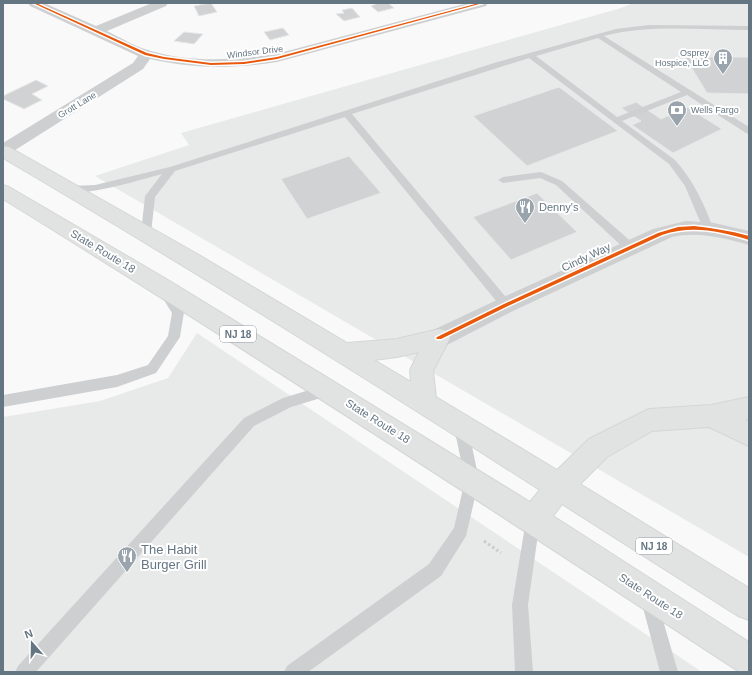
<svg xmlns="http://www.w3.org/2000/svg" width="752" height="675" font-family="Arial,sans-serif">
	<rect width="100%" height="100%" fill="#f9f9f9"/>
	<!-- built -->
	<g fill="#e8e9e9">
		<polygon points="633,3 749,3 749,557 95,176 189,145 181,133 621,8"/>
		<polygon points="197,333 702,672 3,672 3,417 100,401 168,378"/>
	</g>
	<!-- building -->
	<g fill="#d0d2d3" stroke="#e8e8e8">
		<polygon points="211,3 217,12 199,16 194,6"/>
		<polygon points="378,3 388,3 394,8 378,12 371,6"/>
		<polygon points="352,8 360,17 344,21 336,14 344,13 342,10"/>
		<polygon points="283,28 289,35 270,40 264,32"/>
		<polygon points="184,32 203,34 194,44 174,41"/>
		<polygon points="685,57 749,57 749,94 707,93"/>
		<polygon points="36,80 48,86 32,94 42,100 24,109 3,99 3,96"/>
		<polygon points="559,87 618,131 527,166 473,116"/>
		<polygon points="636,102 661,119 687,107 722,129 673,153 632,125 641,121 621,108"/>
		<polygon points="349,156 381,193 307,219 281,179"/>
		<polygon points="537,193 577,232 511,260 473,217"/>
	</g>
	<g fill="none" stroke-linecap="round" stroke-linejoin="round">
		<defs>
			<path id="highway" d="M 3,146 L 9,147 L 199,255 L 347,343 L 397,339 L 439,329 L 447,331 L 450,338 L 433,371 L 436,397 L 557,470 L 589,439 L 649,409 L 711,405 L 749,397 L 749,419 L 745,420 L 749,422 L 749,446 L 709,427 L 652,431 L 607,457 L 580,484 L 749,588 L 749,620 L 738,616 L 562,504 L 553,516 L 749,642 L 749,672 L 738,671 C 495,511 251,352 3,199 L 3,185 L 9,187 L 168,280 L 530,502 L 540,490 C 363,376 185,265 3,158 ZM 419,352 L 410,370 L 411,382 L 374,360 L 397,357 Z"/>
		</defs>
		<!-- highway casing -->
		<use href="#highway" stroke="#d5d6d6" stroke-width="2"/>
		<!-- path -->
		<polyline stroke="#cbcccd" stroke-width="3" stroke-dasharray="2.5 2.5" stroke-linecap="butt" points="484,541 501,553"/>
		<!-- lane -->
		<g fill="#cecfd0" fill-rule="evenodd">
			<path d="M 649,25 L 749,26 L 749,30 C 703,30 648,24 604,36 L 749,127 L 749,134 L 746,133 L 687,95 L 622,121 L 675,160 C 694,181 704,204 714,230 L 713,233 L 705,233 L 685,186 L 669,164 L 529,58 L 352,114 L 510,302 L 512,305 L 510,308 L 506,310 L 502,308 L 345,117 L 175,171 L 155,197 L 151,233 L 150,236 L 142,236 L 141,233 L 145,196 L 162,174 C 147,178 76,200 67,189 L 72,186 L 95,185 L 170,167 L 494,63 L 616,29 ZM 598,38 L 681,92 L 617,117 L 536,56 Z"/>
			<polygon points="541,172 562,181 635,245 636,248 635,251 627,251 556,185 540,178 503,183 498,180 503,177"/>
			<polygon points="165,288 169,289 184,312 180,337 156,373 117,387 3,407 3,395 117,375 148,365 168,336 172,313 159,292 161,289"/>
			<polygon points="329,384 334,386 335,390 334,394 291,407 254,426 36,672 15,672 18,666 244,418 283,398"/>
			<polygon points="461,421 466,423 468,427 479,480 466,536 441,576 308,672 284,672 287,666 429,564 454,528 465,480 454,427 456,423"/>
			<polygon points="533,513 538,515 540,520 528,605 533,672 515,672 512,605 526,520 528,515"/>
			<polygon points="649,592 655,594 657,600 678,672 660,672 641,600 643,594"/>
		</g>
		<!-- street -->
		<g fill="#cecfd0" fill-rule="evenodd">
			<path d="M 28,3 L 44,3 L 96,26 L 152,3 L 168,3 L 166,6 L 107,31 C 121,38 136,47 151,51 C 192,63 235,60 276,54 L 468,3 L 488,3 L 486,6 L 277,62 C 231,69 196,69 150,59 L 143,69 L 9,154 L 3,155 L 3,143 L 133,63 L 138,56 L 30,6 Z"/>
			<path d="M 686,221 L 714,223 L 749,231 L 749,245 C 725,238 697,231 672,237 L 513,311 L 447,345 L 439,347 L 431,345 L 428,338 L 431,331 L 499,299 L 653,229 Z"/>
		</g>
		<!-- highway -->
		<use href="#highway" fill="#e1e2e2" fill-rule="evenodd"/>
		<defs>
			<g id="cycleway">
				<polygon points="33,3 36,3 147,53 164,57 211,63 244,62 277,57 479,3 483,3 277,59 244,64 211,65 164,59 145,55"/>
				<path d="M 694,226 C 713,228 731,231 749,236 L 749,240 C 719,231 692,225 662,235 L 508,306 L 441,339 L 437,339 L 436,338 L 437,337 L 504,304 L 658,233 L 678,227 Z"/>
			</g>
		</defs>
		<!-- cycleway casing -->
		<use href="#cycleway" stroke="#fff" stroke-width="3"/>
		<!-- cycleway -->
		<use href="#cycleway" fill="#e8590c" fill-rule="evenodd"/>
	</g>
	<!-- icons -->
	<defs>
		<symbol id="building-pin" viewBox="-11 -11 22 30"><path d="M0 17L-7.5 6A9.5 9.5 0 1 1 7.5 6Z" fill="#99a4ac" stroke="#fff"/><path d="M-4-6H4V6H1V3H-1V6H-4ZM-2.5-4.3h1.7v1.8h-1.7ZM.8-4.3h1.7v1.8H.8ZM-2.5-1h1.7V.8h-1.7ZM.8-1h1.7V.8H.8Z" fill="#fff"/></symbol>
		<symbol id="bank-pin" viewBox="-11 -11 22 30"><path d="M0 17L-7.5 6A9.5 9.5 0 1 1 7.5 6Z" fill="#99a4ac" stroke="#fff"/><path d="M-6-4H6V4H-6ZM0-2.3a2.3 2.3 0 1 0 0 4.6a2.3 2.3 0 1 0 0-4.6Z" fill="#fff"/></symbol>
		<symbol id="restaurant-pin" viewBox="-11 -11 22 30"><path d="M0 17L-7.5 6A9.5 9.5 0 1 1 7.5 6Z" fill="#99a4ac" stroke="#fff"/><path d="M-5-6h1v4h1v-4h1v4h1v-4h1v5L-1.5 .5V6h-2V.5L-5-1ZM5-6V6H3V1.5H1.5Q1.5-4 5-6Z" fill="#fff"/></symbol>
	</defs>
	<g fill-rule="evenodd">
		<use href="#building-pin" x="712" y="47" width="22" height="30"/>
		<use href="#bank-pin" x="666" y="99" width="22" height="30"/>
		<use href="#restaurant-pin" x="514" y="196" width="22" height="30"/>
		<use href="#restaurant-pin" x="116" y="545" width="22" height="30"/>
	</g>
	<g text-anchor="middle" stroke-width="4" stroke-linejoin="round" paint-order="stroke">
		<!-- far-street labels -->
		<g font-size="9" fill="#657683" stroke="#fff">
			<text transform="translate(255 52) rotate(-7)" y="3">Windsor Drive</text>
			<text transform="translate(77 105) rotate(-31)" y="3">Grott Lane</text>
		</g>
		<!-- far-poi labels -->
		<g font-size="9" fill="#657683" stroke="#fff" text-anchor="end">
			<text x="709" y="56">Osprey<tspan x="709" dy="10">Hospice, LLC</tspan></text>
			<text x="691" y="113" text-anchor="start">Wells Fargo</text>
		</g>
		<!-- shield labels -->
		<g fill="#fff" stroke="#939fa8" stroke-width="1">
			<rect x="220" y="326" width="36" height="16" rx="3"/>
			<rect x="636" y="538" width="36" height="16" rx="3"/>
		</g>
		<g font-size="10" font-weight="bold" fill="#657683">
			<text x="238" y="338">NJ 18</text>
			<text x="654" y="550">NJ 18</text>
		</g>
		<!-- poi labels -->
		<g font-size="11" fill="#657683" stroke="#fff" text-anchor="start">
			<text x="539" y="211">Denny's</text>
		</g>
		<!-- street labels -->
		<g font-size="11" fill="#657683" stroke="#fff">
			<text transform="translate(103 251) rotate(31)" y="4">State Route 18</text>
			<text transform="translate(586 257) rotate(-25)" y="4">Cindy Way</text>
			<text transform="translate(378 421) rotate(32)" y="4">State Route 18</text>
			<text transform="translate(651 596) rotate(33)" y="4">State Route 18</text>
		</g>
		<!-- near-poi labels -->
		<g font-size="13" fill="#657683" stroke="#fff" text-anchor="start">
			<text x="141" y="554">The Habit<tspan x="141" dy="15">Burger Grill</tspan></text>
		</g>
	</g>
	<!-- border -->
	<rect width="752" height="675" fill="none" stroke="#657683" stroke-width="8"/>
	<!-- north arrow -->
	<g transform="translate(32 643) rotate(340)" stroke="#ffffff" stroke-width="3" paint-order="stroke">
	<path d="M0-3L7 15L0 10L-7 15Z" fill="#657683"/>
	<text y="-6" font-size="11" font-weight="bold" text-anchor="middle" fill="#657683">N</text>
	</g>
</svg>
